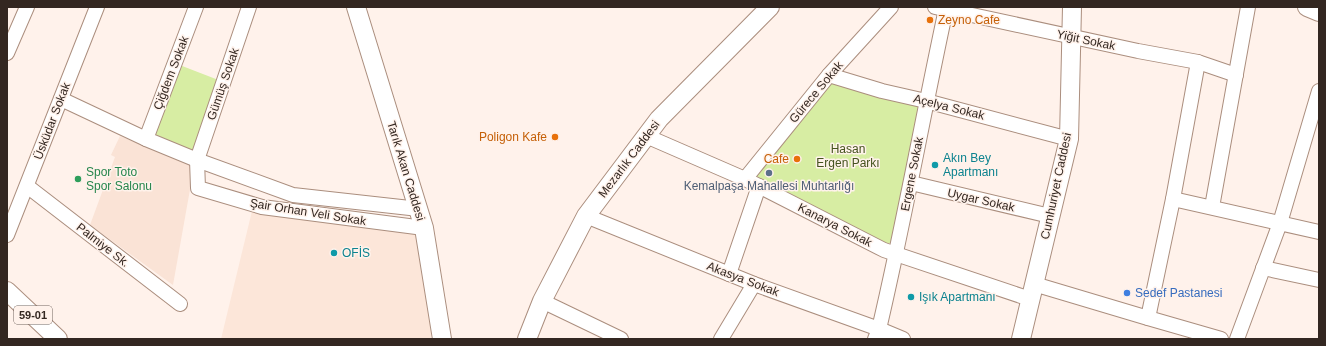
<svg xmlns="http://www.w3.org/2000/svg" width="1326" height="346" font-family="Arial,sans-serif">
	<rect width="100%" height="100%" fill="#fff2eb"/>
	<!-- built -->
	<polygon fill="#fae3d6" points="120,136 194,167 173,285 90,225 115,157 111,155"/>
	<!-- industrial -->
	<polygon fill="#fce6d9" points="252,211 417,234 431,330 431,339 221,339"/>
	<!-- green -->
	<g fill="#d7eda3">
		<polygon points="177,64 221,81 195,152 152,133"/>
		<polygon points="832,83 916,104 919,107 892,242 887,244 757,177 755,175"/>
	</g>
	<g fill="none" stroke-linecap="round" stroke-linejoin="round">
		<defs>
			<g id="minor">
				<polyline points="249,7 197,160 198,188 262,207 424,228"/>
				<polyline points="935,7 1138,51 1198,62 1236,75"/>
				<polyline points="7,53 27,7"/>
				<polyline points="829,75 882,91 926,101 1069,139"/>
				<polyline points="61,99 146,139 197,160 293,195 419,209"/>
				<polyline points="646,136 745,179 884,250 1030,299"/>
				<polyline points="146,139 196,7"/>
				<polyline points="745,179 829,75 891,7"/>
				<polyline points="911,183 1050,216"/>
				<polyline points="27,186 180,304"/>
				<polyline points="1173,199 1319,232"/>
				<polyline points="1212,207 1248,7"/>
				<polyline points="586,216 754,284 879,329 903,339"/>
				<polyline points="7,235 97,7"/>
				<polyline points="1263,268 1319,280"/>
				<polyline points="729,274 759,186"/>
				<polyline points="1034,284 1148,318 1221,339"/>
				<polyline points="542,301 621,339"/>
				<polyline points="1148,318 1173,199 1198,62"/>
				<polyline points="721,339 754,284"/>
				<path d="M 875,339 L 879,329 C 904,223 923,115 946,9"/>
				<polyline points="1237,339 1280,223 1319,91"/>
			</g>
			<g id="major">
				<polyline points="356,7 424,228 442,339"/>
				<polyline points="1307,7 1319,12"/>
				<polyline points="7,291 58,339"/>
				<polyline points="527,339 542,301 586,216 659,119 770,7"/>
				<polyline points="1021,339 1069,139 1072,7"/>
			</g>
		</defs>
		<!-- minor casing -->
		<use href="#minor" stroke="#ab8e7e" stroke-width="16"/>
		<!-- major casing -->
		<use href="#major" stroke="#ab8e7e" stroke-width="20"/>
		<!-- minor -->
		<use href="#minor" stroke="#fff" stroke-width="14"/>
		<!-- major -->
		<use href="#major" stroke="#fff" stroke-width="18"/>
	</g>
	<!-- markers -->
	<g fill="#e8710a" stroke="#fff2eb" stroke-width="1.5">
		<circle cx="930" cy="20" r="4"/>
		<circle cx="555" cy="137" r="4"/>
		<circle cx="797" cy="159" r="4"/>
	</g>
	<g fill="#0f9aa8" stroke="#fff2eb" stroke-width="1.5">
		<circle cx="935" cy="165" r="4"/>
		<circle cx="334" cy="253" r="4"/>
		<circle cx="911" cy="297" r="4"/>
	</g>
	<circle fill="#5c6f8a" stroke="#fff2eb" stroke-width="1.5" cx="769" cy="173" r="4"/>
	<circle fill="#2e9e5b" stroke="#fff2eb" stroke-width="1.5" cx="78" cy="179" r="4"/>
	<circle fill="#3f7fe0" stroke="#fff2eb" stroke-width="1.5" cx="1127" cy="293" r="4"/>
	<g text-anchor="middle" stroke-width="3" stroke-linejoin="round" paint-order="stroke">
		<!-- shield labels -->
		<rect fill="#fff2eb" stroke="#70645e" stroke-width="1" x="14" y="306" width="38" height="18" rx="3"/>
		<g font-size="11" font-weight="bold" fill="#332721">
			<text x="33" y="319">59-01</text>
		</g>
		<!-- food labels -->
		<g font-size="12" fill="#c56008" stroke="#fff2eb" text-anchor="end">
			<text x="938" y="24" text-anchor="start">Zeyno Cafe</text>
			<text x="547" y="141">Poligon Kafe</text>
			<text x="789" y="163">Cafe</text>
		</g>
		<!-- street labels -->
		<g font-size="12" fill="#332721" stroke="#fff2eb">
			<text transform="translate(1086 40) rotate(12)" y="4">Yiğit Sokak</text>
			<text transform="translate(171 73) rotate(-69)" y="4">Çiğdem Sokak</text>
			<text transform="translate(223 84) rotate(-71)" y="4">Gümüş Sokak</text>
			<text transform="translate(816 92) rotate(-50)" y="4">Gürece Sokak</text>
			<text transform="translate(949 107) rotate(14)" y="4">Açelya Sokak</text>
			<text transform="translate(52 121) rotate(-69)" y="4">Üsküdar Sokak</text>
			<text transform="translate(629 159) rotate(-53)" y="4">Mezarlık Caddesi</text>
			<text transform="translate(406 171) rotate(73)" y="4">Tarık Akan Caddesi</text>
			<text transform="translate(912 174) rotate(-79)" y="4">Ergene Sokak</text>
			<text transform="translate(1056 186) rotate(-78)" y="4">Cumhuriyet Caddesi</text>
			<text transform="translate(981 200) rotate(13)" y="4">Uygar Sokak</text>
			<text transform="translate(308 212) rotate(9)" y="4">Şair Orhan Veli Sokak</text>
			<text transform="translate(835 225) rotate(27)" y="4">Kanarya Sokak</text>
			<text transform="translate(103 245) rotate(38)" y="4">Palmiye Sk.</text>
			<text transform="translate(743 279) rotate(21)" y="4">Akasya Sokak</text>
		</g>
		<!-- park labels -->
		<g font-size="12" fill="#45531e" stroke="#fff2eb">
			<text x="848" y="153">Hasan<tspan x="848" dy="14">Ergen Parkı</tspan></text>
		</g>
		<!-- culture labels -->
		<g font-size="12" fill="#0d838f" stroke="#fff2eb" text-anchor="start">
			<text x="943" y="162">Akın Bey<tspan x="943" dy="14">Apartmanı</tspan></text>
			<text x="342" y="257">OFİS</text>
			<text x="919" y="301">Işık Apartmanı</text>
		</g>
		<!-- leisure labels -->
		<g font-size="12" fill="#27864d" stroke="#fff2eb" text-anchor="start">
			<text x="86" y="176">Spor Toto<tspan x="86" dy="14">Spor Salonu</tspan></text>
		</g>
		<!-- service labels -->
		<g font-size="12" fill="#4e5e75" stroke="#fff2eb">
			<text x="769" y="190">Kemalpaşa Mahallesi Muhtarlığı</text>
		</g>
		<!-- shop labels -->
		<g font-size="12" fill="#366cbe" stroke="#fff2eb" text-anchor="start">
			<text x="1135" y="297">Sedef Pastanesi</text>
		</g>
	</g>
	<!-- border -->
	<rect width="1326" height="346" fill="none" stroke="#332721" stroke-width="16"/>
</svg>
